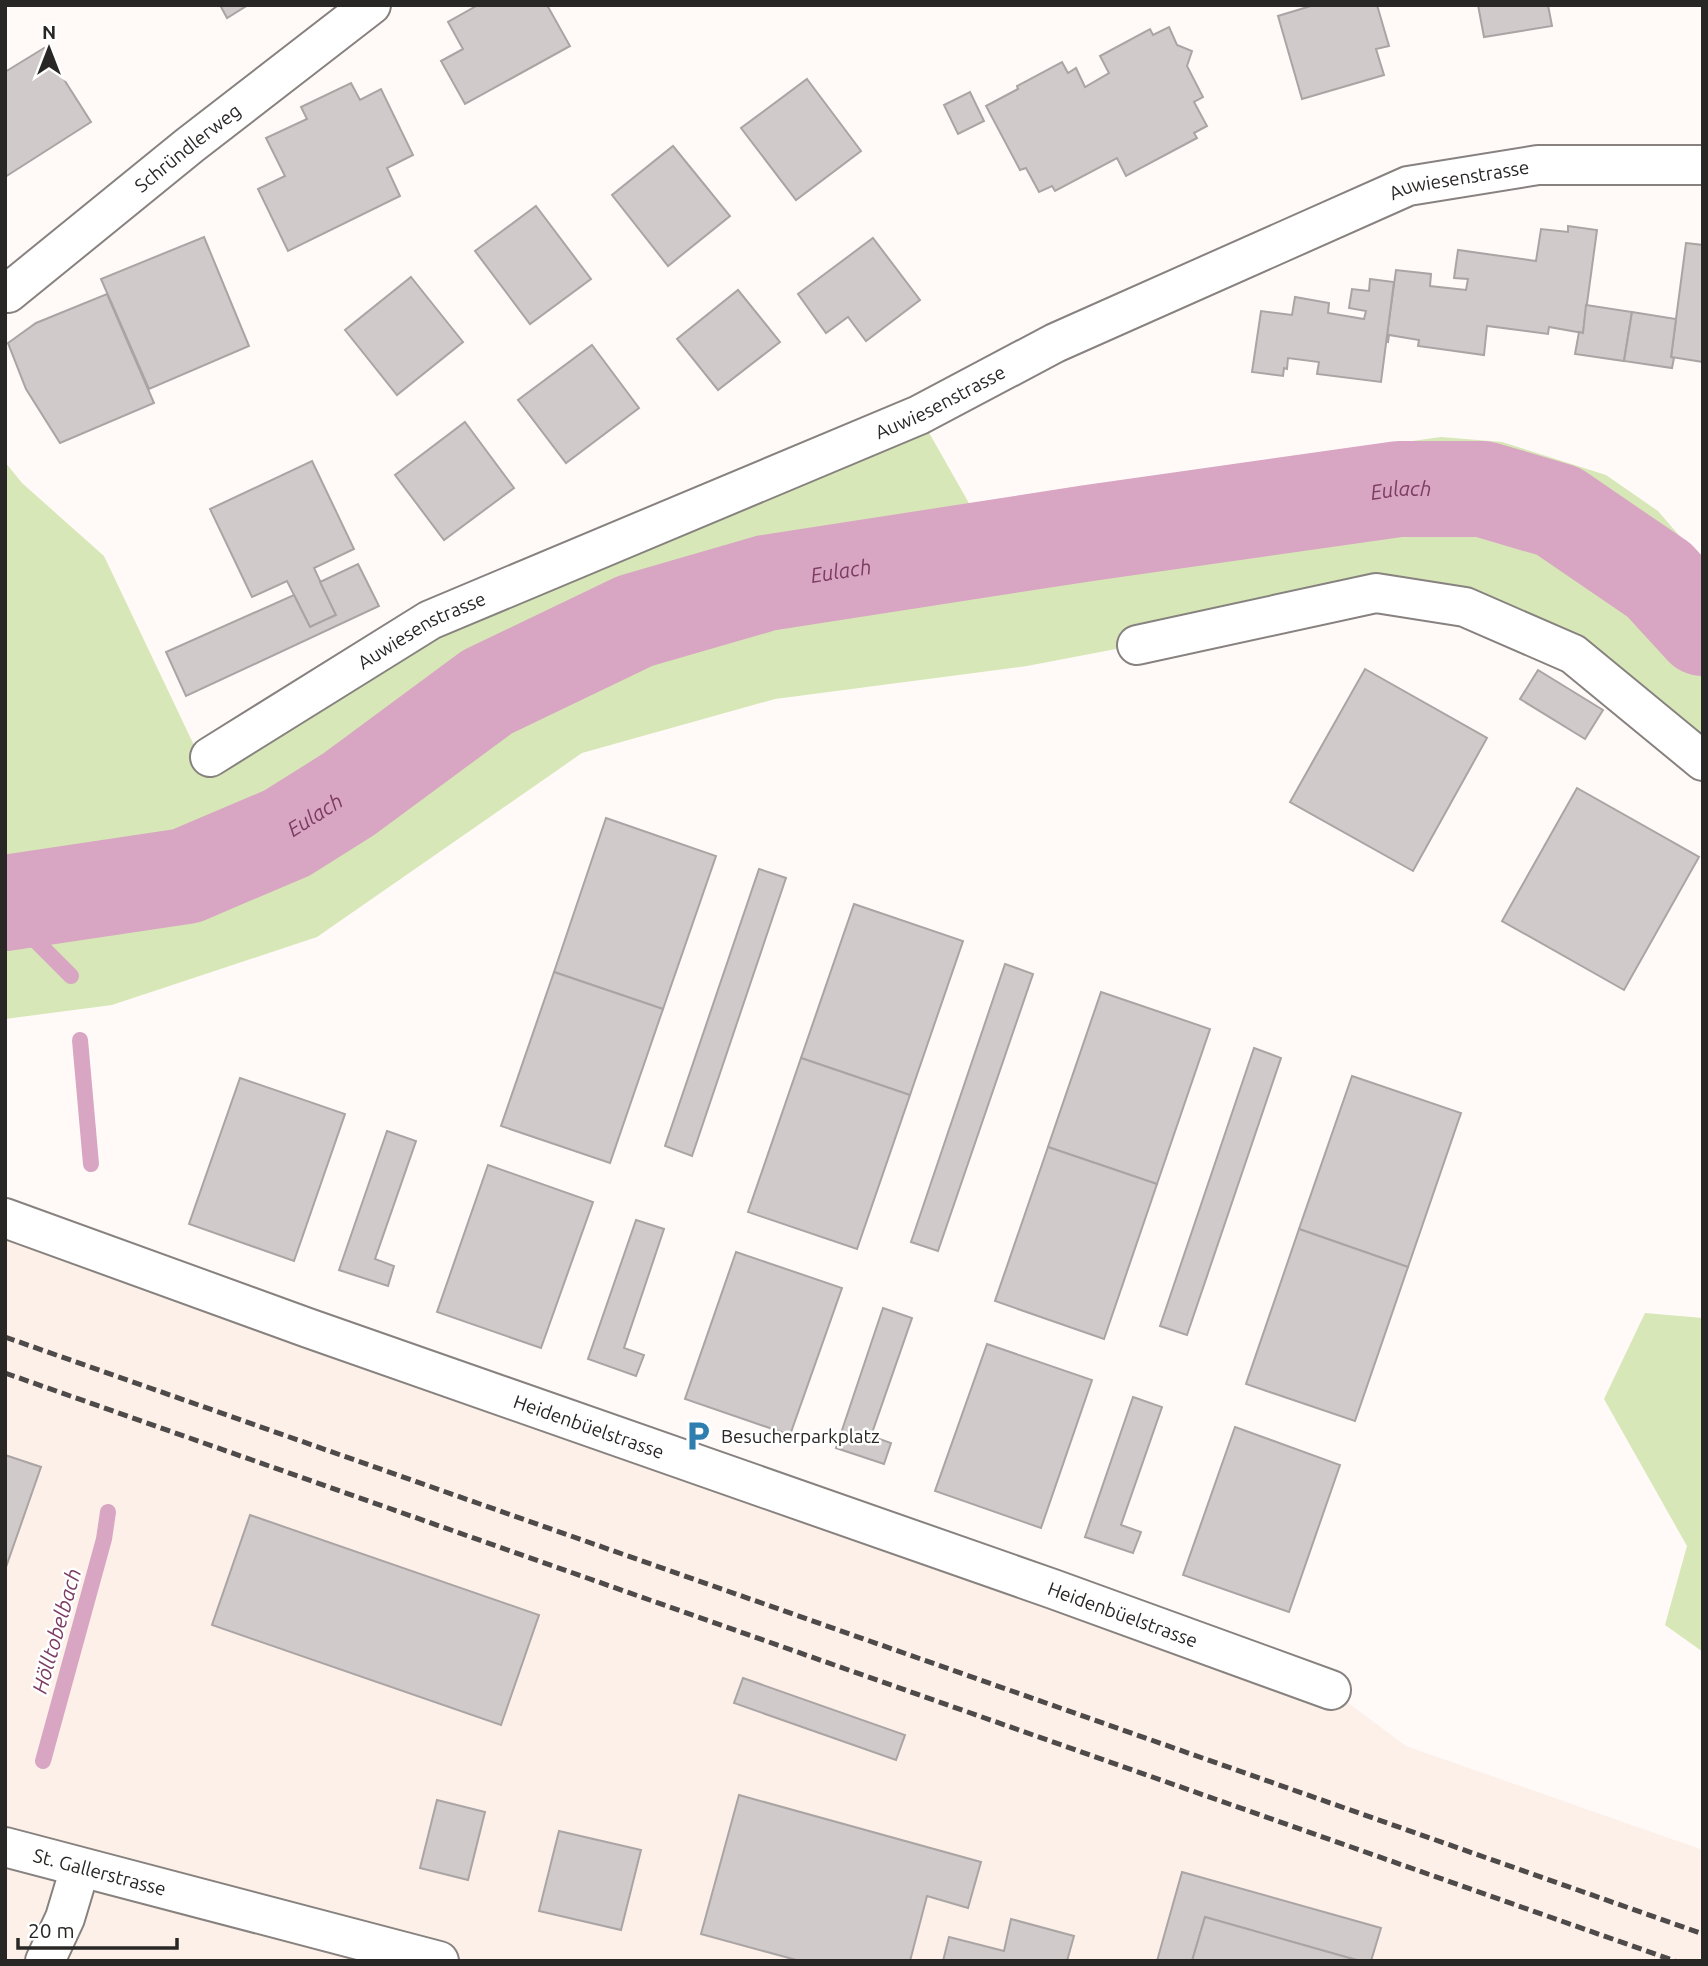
<svg xmlns="http://www.w3.org/2000/svg" width="1708" height="1966" font-family="Ubuntu,sans-serif">
	<rect width="100%" height="100%" fill="#fffaf8"/>
	<!-- built -->
	<polygon fill="#fcf0e8" points="5,1218 1331,1690 1406,1746 1703,1850 1703,1961 5,1961"/>
	<!-- green -->
	<g fill="#d7e7b7">
		<polygon points="919,415 970,505 1088,486 1441,437 1502,442 1606,475 1658,511 1703,563 1703,761 1573,654 1376,593 1137,645 1027,666 775,699 582,753 317,937 112,1005 5,1019 5,462 22,483 104,556 202,762 430,620"/>
		<polygon points="1645,1313 1703,1318 1703,1652 1665,1625 1687,1546 1604,1399"/>
	</g>
	<g fill="none" stroke-linecap="round" stroke-linejoin="round">
		<!-- stream -->
		<g stroke="#d8a5c2" stroke-width="16">
			<polyline points="5,910 71,976"/>
			<polyline points="80,1040 91,1164"/>
			<polyline points="43,1761 104,1539 108,1512"/>
		</g>
		<!-- river -->
		<path stroke="#d8a5c2" stroke-width="96" id="s1" d="M 5,903 L 186,876 L 287,833 L 349,794 L 487,692 L 635,621 L 766,583 L 1089,533 L 1399,489 L 1483,489 L 1558,511 L 1659,580 L 1703,628"/>
	</g>
	<!-- building -->
	<g fill="#d0caca" stroke="#aaa4a4" stroke-width="2">
		<polygon points="220,5 248,5 227,18"/>
		<polygon points="478,5 547,5 570,46 465,104 441,61 463,49 448,22"/>
		<polygon points="1314,5 1377,5 1389,46 1376,49 1384,75 1302,99 1278,16"/>
		<polygon points="1478,5 1548,5 1552,26 1484,37"/>
		<polygon points="1169,27 1177,45 1192,51 1187,66 1203,97 1194,102 1207,126 1194,133 1197,138 1126,176 1117,158 1055,191 1052,186 1039,192 1026,168 1020,170 986,106 1018,89 1017,86 1062,62 1068,73 1076,68 1085,87 1109,73 1100,56 1150,29 1153,35"/>
		<polygon points="44,48 91,122 5,177 5,72"/>
		<polygon points="807,79 861,151 796,200 741,128"/>
		<polygon points="351,83 360,100 381,89 413,155 387,168 400,196 288,251 258,189 285,176 266,138 307,119 301,107"/>
		<polygon points="970,92 984,121 958,134 944,105"/>
		<polygon points="673,146 730,216 668,266 612,195"/>
		<polygon points="536,206 591,279 530,324 475,251"/>
		<polygon points="1568,226 1597,230 1583,333 1549,327 1548,334 1487,326 1484,355 1418,346 1419,340 1389,335 1388,342 1386,341 1396,270 1431,274 1430,286 1466,290 1468,279 1454,278 1458,250 1536,261 1541,229 1568,232"/>
		<polygon points="204,237 249,346 149,389 101,279"/>
		<polygon points="873,238 920,300 866,341 848,317 826,333 798,294"/>
		<polygon points="1686,243 1703,245 1703,362 1671,357"/>
		<polygon points="411,277 463,342 397,395 345,330"/>
		<polygon points="1370,279 1394,282 1381,382 1317,374 1319,362 1288,358 1287,369 1284,368 1283,376 1252,372 1261,311 1292,315 1295,297 1329,303 1328,313 1364,319 1366,311 1349,308 1352,289 1369,291"/>
		<polygon points="738,290 780,342 718,390 677,339"/>
		<polygon points="107,294 154,403 60,443 26,389 8,343 36,323"/>
		<polygon points="1586,305 1632,312 1624,361 1575,354 1579,332 1583,333"/>
		<polygon points="1632,312 1676,319 1671,357 1674,358 1672,368 1624,361"/>
		<polygon points="592,345 639,408 566,463 518,400"/>
		<polygon points="465,422 514,488 444,540 395,475"/>
		<polygon points="312,461 354,549 314,568 336,615 310,627 287,581 252,597 210,509"/>
		<polygon points="358,564 379,606 186,696 166,652 294,595 310,627 336,615 320,582"/>
		<polygon points="1365,669 1487,738 1413,871 1290,802"/>
		<polygon points="1538,670 1603,710 1585,739 1520,699"/>
		<polygon points="1577,788 1699,857 1624,990 1502,921"/>
		<polygon points="606,818 716,856 663,1009 554,972"/>
		<polygon points="759,869 786,878 692,1156 665,1146"/>
		<polygon points="854,904 963,941 910,1095 801,1058"/>
		<polygon points="1005,964 1033,974 938,1251 911,1242"/>
		<polygon points="554,972 663,1009 610,1163 501,1126"/>
		<polygon points="1101,992 1210,1029 1157,1184 1048,1147"/>
		<polygon points="1254,1048 1281,1058 1187,1335 1160,1326"/>
		<polygon points="801,1058 910,1095 857,1249 748,1212"/>
		<polygon points="1352,1076 1461,1113 1408,1267 1299,1229"/>
		<polygon points="240,1078 345,1114 294,1261 189,1224"/>
		<polygon points="387,1131 416,1141 375,1259 394,1266 388,1286 339,1270"/>
		<polygon points="1048,1147 1157,1184 1104,1339 995,1301"/>
		<polygon points="488,1165 593,1202 541,1348 437,1312"/>
		<polygon points="636,1220 664,1229 624,1348 644,1355 636,1376 588,1359"/>
		<polygon points="1299,1229 1408,1267 1355,1421 1246,1384"/>
		<polygon points="736,1252 842,1288 790,1435 685,1399"/>
		<polygon points="883,1308 912,1318 871,1436 891,1443 884,1464 836,1448"/>
		<polygon points="987,1344 1092,1380 1041,1528 935,1491"/>
		<polygon points="1133,1397 1162,1407 1121,1525 1141,1532 1133,1553 1085,1537"/>
		<polygon points="1235,1427 1340,1465 1289,1612 1183,1575"/>
		<polygon points="5,1455 41,1467 5,1570"/>
		<polygon points="250,1515 539,1615 501,1725 212,1625"/>
		<polygon points="743,1678 905,1735 896,1760 734,1703"/>
		<polygon points="739,1795 981,1862 968,1908 927,1896 910,1961 800,1961 701,1934"/>
		<polygon points="437,1800 485,1812 468,1880 420,1868"/>
		<polygon points="559,1831 641,1850 621,1930 539,1911"/>
		<polygon points="1182,1872 1381,1928 1371,1961 1360,1961 1205,1917 1192,1961 1157,1961"/>
		<polygon points="1205,1917 1360,1961 1192,1961"/>
		<polygon points="1011,1919 1074,1936 1067,1961 943,1961 949,1937 1004,1951"/>
	</g>
	<g fill="none" stroke-linecap="round" stroke-linejoin="round">
		<defs>
			<g id="street">
				<path id="s2" d="M 8,293 L 190,145 L 371,5"/>
				<polyline points="1137,645 1376,593 1465,607 1573,654 1703,761"/>
				<path id="s3" d="M 210,757 L 430,620 L 919,415 L 1055,343 L 1408,186 L 1538,165 L 1703,165"/>
				<path id="s4" d="M 5,1218 L 308,1328 L 1053,1589 L 1331,1690"/>
				<polyline points="45,1961 65,1918 80,1868"/>
			</g>
			<g id="primary">
				<path id="s5" d="M 5,1847 L 439,1961"/>
			</g>
		</defs>
		<!-- street casing -->
		<use href="#street" stroke="#87827f" stroke-width="42"/>
		<!-- primary casing -->
		<use href="#primary" stroke="#87827f" stroke-width="42"/>
		<!-- street -->
		<use href="#street" stroke="#fff" stroke-width="38"/>
		<!-- primary -->
		<use href="#primary" stroke="#fff" stroke-width="38"/>
		<!-- rail -->
		<g stroke="#4d4a49" stroke-width="5" stroke-dasharray="10 5" stroke-linecap="butt">
			<polyline points="5,1337 1703,1934"/>
			<polyline points="5,1373 1675,1961"/>
		</g>
	</g>
	<!-- icons -->
	<defs>
		<symbol id="parking-bare" viewBox="-9 -9 18 18"><path d="M-3.5-5.5H1a3.5 3.5 0 0 1 0 7H-1V5.5H-3.5ZM-1-3.4V-.6H.8a1.4 1.4 0 0 0 0-2.8Z" fill="#2e7fb0" stroke="#fff" stroke-width="2.5" paint-order="stroke"/></symbol>
	</defs>
	<g fill-rule="evenodd">
		<use href="#parking-bare" x="676" y="1414" width="44" height="44"/>
	</g>
	<g text-anchor="middle" stroke-width="5" stroke-linejoin="round" paint-order="stroke">
		<!-- street labels -->
		<g font-size="19" fill="#292726" stroke="#fff">
			<text dy="7" stroke="none"><textPath href="#s2" startOffset="231">Schründlerweg</textPath></text>
			<text dy="7" stroke="none"><textPath href="#s3" startOffset="1381">Auwiesenstrasse</textPath></text>
			<text dy="7" stroke="none"><textPath href="#s3" startOffset="814">Auwiesenstrasse</textPath></text>
			<text dy="7" stroke="none"><textPath href="#s3" startOffset="247">Auwiesenstrasse</textPath></text>
			<text dy="7" stroke="none"><textPath href="#s4" startOffset="620">Heidenbüelstrasse</textPath></text>
			<text dy="7" stroke="none"><textPath href="#s4" startOffset="1186">Heidenbüelstrasse</textPath></text>
			<text dy="7" stroke="none"><textPath href="#s5" startOffset="98">St. Gallerstrasse</textPath></text>
		</g>
		<!-- poi labels -->
		<g font-size="19" fill="#292726" stroke="#fff" text-anchor="start">
			<text x="721" y="1443">Besucherparkplatz</text>
		</g>
		<!-- water labels -->
		<g font-size="21" font-style="italic" fill="#7c3c63" stroke="#fff">
			<text dy="7" stroke="none"><textPath href="#s1" startOffset="1480">Eulach</textPath></text>
			<text dy="7" stroke="none"><textPath href="#s1" startOffset="914">Eulach</textPath></text>
			<text dy="7" stroke="none"><textPath href="#s1" startOffset="326">Eulach</textPath></text>
			<text transform="translate(57 1631) rotate(-74)" y="7">Hölltobelbach</text>
		</g>
	</g>
	<!-- border -->
	<rect width="1708" height="1966" fill="none" stroke="#292726" stroke-width="14"/>
	<!-- north arrow -->
	<g transform="translate(49 49)" stroke="#ffffff" stroke-width="5" paint-order="stroke">
	<path d="M0-5L12 26L0 18L-12 26Z" fill="#292726"/>
	<text y="-10" font-size="19" font-weight="bold" text-anchor="middle" fill="#292726">N</text>
	</g>
	<!-- scale -->
	<path d="M18 1938v10h159v-10" fill="none" stroke="#292726" stroke-width="3.5"/>
	<text x="28" y="1938" font-size="21" fill="#292726" stroke="#ffffff" stroke-width="5" paint-order="stroke">20 m</text>
</svg>
